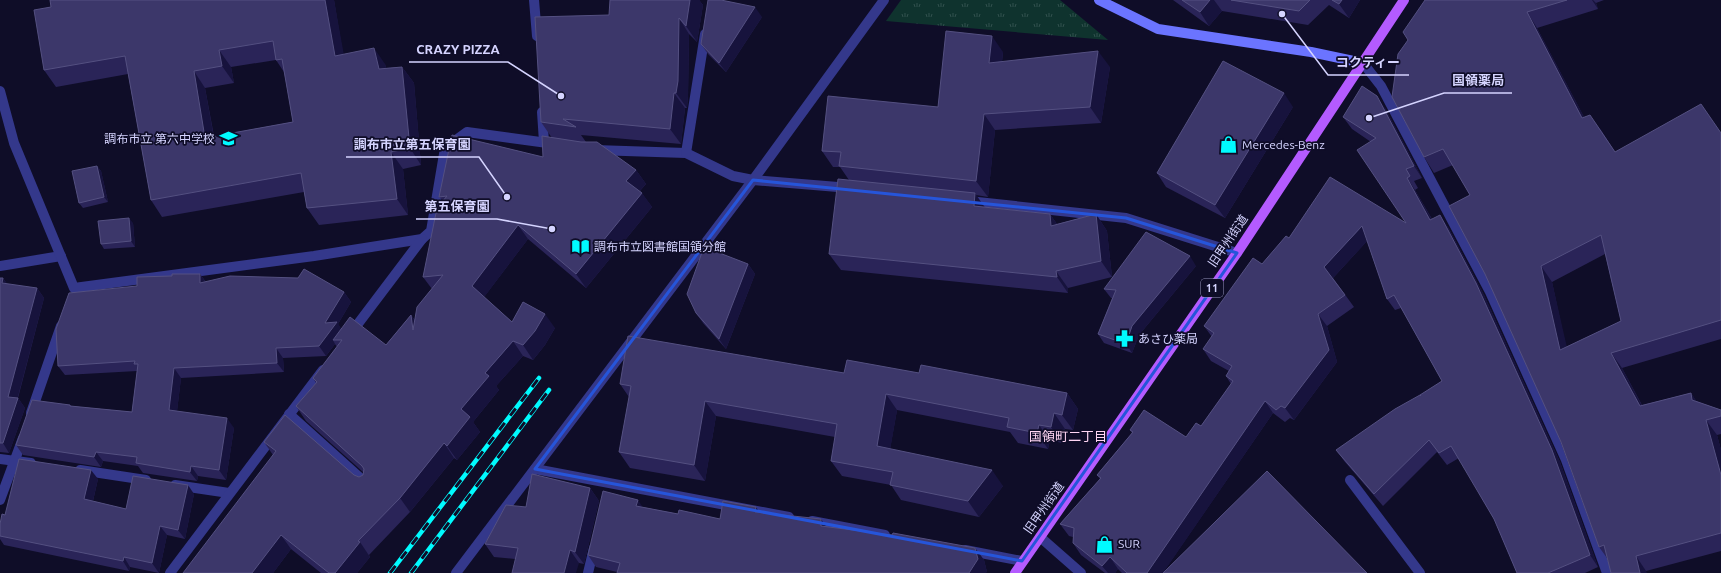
<svg xmlns="http://www.w3.org/2000/svg" width="1721" height="573" font-family="Ubuntu,'Noto Sans JP',sans-serif">
	<defs>
		<pattern id="park-tufts" width="24" height="20" patternUnits="userSpaceOnUse"><rect width="24" height="20" fill="#0f332e"/><path d="M3 7l-1-3M5 7V3M7 7l1-3M15 17l-1-3M17 17v-4M19 17l1-3" fill="none" stroke="#31504d"/></pattern>
	</defs>
	<rect width="100%" height="100%" fill="#0f0d28"/>
	<!-- park -->
	<polygon fill="url(#park-tufts)" points="901,0 1060,0 1108,40 886,21"/>
	<g fill="none" stroke-linecap="round" stroke-linejoin="round">
		<!-- lane -->
		<g stroke="#34388b" stroke-width="10">
			<polyline points="1363,63 1381,86 1490,292 1566,460 1607,573"/>
			<polyline points="0,266 61,256"/>
			<polyline points="289,414 368,485"/>
			<polyline points="1350,480 1420,573"/>
			<polyline points="588,573 594,548"/>
		</g>
		<!-- street -->
		<g stroke="#34388b" stroke-width="10">
			<polyline points="534,0 537,36"/>
			<polyline points="0,91 14,143 74,288 314,256 422,239 431,231 445,148 467,132 555,144"/>
			<polyline points="542,112 544,142"/>
			<polyline points="595,150 686,153 733,176 753,180 850,188"/>
			<polyline points="686,153 705,34"/>
			<polyline points="968,201 1126,218 1237,253"/>
			<polyline points="351,333 422,239"/>
			<polyline points="31,413 61,326"/>
			<polyline points="0,459 31,463"/>
			<polyline points="535,469 789,517"/>
			<polyline points="80,470 146,480"/>
			<polyline points="175,485 229,493"/>
			<polyline points="0,500 23,438"/>
			<polyline points="812,521 885,535"/>
			<polyline points="1040,537 1081,573"/>
			<polyline points="965,550 1022,561"/>
			<polyline points="170,573 323,370"/>
			<polyline points="456,573 753,180 884,0"/>
		</g>
		<!-- secondary -->
		<polyline stroke="#6b74ff" stroke-width="10" points="1099,0 1158,29 1311,52 1363,63"/>
		<!-- primary -->
		<polyline stroke="#b45bff" stroke-width="10" points="1015,573 1237,253 1404,0"/>
		<defs>
			<g id="rail">
				<polyline points="390,573 539,378"/>
				<polyline points="411,573 549,390"/>
			</g>
		</defs>
		<!-- rail casing -->
		<use href="#rail" stroke="#00fbff" stroke-width="4.5"/>
		<!-- rail -->
		<use href="#rail" stroke="#0f0d28" stroke-width="3" stroke-dasharray="9" stroke-linecap="butt"/>
	</g>
	<!-- wall -->
	<g fill="#2a2458" fill-rule="evenodd">
		<path d="M 50,0 L 334,0 L 343,54 L 385,64 L 386,68 L 402,67 L 414,83 L 421,165 L 403,169 L 408,215 L 319,225 L 307,208 L 304,192 L 162,217 L 151,200 L 128,74 L 56,87 L 44,70 L 51,7 ZM 276,60 L 284,72 L 293,122 L 214,136 L 205,88 L 234,83 L 231,67 Z"/>
		<polygon points="690,0 699,0 703,5 697,42 689,34 688,96 687,108 685,108 681,144 581,135 586,142 636,170 646,184 640,191 652,207 586,288 528,239 484,297 512,322 555,328 545,345 533,360 523,356 496,386 499,390 473,422 480,432 457,460 454,458 410,512 369,555 370,557 357,573 321,573 291,549 273,573 273,455 264,442 354,475 359,477 363,475 363,472 306,421 296,406 316,383 313,378 337,347 335,344 326,356 283,358 284,372 181,378 177,411 234,428 226,480 198,476 197,481 143,473 138,466 103,461 101,467 23,455 16,445 70,405 71,406 132,412 137,371 65,375 58,366 137,286 172,276 200,274 206,282 344,292 351,302 338,324 341,329 386,345 411,315 415,320 432,289 423,277 443,201 439,197 543,157 552,138 541,122 609,15"/>
		<polygon points="1173,0 1360,0 1349,18 1329,5 1308,25 1222,11 1209,26"/>
		<path d="M 1425,0 L 1604,0 L 1596,3 L 1598,9 L 1537,28 L 1584,117 L 1601,130 L 1615,152 L 1721,133 L 1721,339 L 1622,368 L 1642,405 L 1691,393 L 1696,401 L 1721,410 L 1721,434 L 1717,435 L 1721,450 L 1721,551 L 1646,571 L 1607,558 L 1599,547 L 1470,195 L 1453,165 L 1434,173 L 1424,157 L 1408,40 ZM 1605,254 L 1621,321 L 1566,347 L 1552,282 Z"/>
		<polygon points="762,17 726,72 708,54 701,44"/>
		<polygon points="1003,52 1002,62 1110,67 1101,123 995,130 988,197 976,195 985,207 1050,214 1057,224 1096,214 1107,231 1112,277 1068,288 1068,293 841,270 829,254 849,180 840,167 833,167 822,151 938,107"/>
		<polygon points="1293,107 1225,218 1166,187 1157,173"/>
		<polygon points="1385,108 1422,178 1414,181 1418,188 1415,190 1432,219 1448,227 1484,295 1560,462 1598,567 1585,573 1517,573 1494,519 1459,458 1447,465 1437,452 1383,506 1345,462 1336,450 1421,396 1442,381 1401,308 1395,310 1387,299 1367,241 1333,278 1354,307 1327,326 1337,362 1294,420 1290,418 1285,422 1273,413 1164,571 1367,573 1122,573 1118,569 1115,573 1105,573 1081,555 1073,543 1073,537 1069,536 1060,524 1100,479 1097,475 1132,433 1130,430 1186,437 1201,426 1231,384 1226,376 1229,371 1211,361 1203,349 1212,337 1204,326 1262,264 1289,238 1406,223 1371,142 1352,129 1343,117"/>
		<polygon points="97,166 101,171 108,202 83,208 79,203"/>
		<polygon points="133,223 135,247 104,249 101,244"/>
		<polygon points="748,264 755,274 726,349 703,323 696,313"/>
		<polygon points="1196,266 1139,335 1132,353 1104,343 1098,334 1112,298 1111,298 1104,289"/>
		<polygon points="0,278 3,278 7,284 37,288 44,298 18,398 25,408 9,453 0,452"/>
		<polygon points="844,373 919,373 1067,393 1078,409 1073,430 1065,429 1062,443 1050,440 1048,449 1018,443 1010,432 897,410 890,449 1003,486 979,517 901,500 891,485 842,476 831,461 835,437 716,416 705,481 630,468 619,452 629,397 620,384"/>
		<polygon points="98,479 93,501 126,509 194,494 185,539 167,535 159,573 130,567 129,571 4,545 0,539 0,524 5,515"/>
		<polygon points="590,488 599,501 584,564 579,563 515,559 494,557 485,544 526,507"/>
		<polygon points="643,507 678,514 720,519 760,513 826,527 975,548 984,560 987,572 617,572 596,567 588,555"/>
	</g>
	<!-- shaded-wall -->
	<g fill="#17133d">
		<polygon points="325,0 334,0 347,72 335,56"/>
		<polygon points="690,0 699,0 703,5 697,42 686,26"/>
		<polygon points="1210,0 1214,0 1222,11 1209,26 1200,12"/>
		<polygon points="1342,0 1360,0 1349,18 1339,4"/>
		<polygon points="1592,0 1593,0 1596,3 1598,9"/>
		<polygon points="755,7 762,17 726,72 719,63"/>
		<polygon points="1527,12 1537,28 1593,134 1582,118"/>
		<polygon points="679,18 689,34 688,96 687,108 676,93"/>
		<polygon points="992,36 1003,52 1000,79 989,63"/>
		<polygon points="374,48 385,64 391,85 379,69"/>
		<polygon points="219,50 231,67 234,83 222,66"/>
		<polygon points="1098,51 1110,67 1101,123 1090,107"/>
		<polygon points="402,67 414,83 421,165 410,148"/>
		<polygon points="194,71 205,88 217,155 205,138"/>
		<polygon points="674,93 685,108 681,144 670,129"/>
		<polygon points="1284,93 1293,107 1225,218 1215,205"/>
		<polygon points="1377,96 1385,108 1422,178 1414,166"/>
		<polygon points="984,114 995,130 988,197 976,181"/>
		<polygon points="1590,115 1601,130 1625,168 1615,152"/>
		<polygon points="391,152 403,169 408,215 397,199"/>
		<polygon points="97,166 101,171 108,202 104,197"/>
		<polygon points="636,170 646,184 636,195 626,181"/>
		<polygon points="1407,178 1415,190 1439,232 1430,220"/>
		<polygon points="642,193 652,207 586,288 576,274"/>
		<polygon points="975,193 986,210 974,206"/>
		<polygon points="1050,214 1061,230 1051,226"/>
		<polygon points="1096,214 1107,231 1112,277 1101,261"/>
		<polygon points="1440,215 1448,227 1484,295 1560,462 1598,567 1590,555"/>
		<polygon points="129,218 133,223 135,247 131,241"/>
		<polygon points="518,225 528,239 482,300 472,286"/>
		<polygon points="1362,226 1370,238 1332,279 1324,267"/>
		<polygon points="1190,256 1196,266 1139,335 1132,353 1126,344 1132,326"/>
		<polygon points="748,264 755,274 726,349 719,339"/>
		<polygon points="1541,266 1552,282 1571,365 1560,350"/>
		<polygon points="1056,271 1068,288 1068,293 1057,277"/>
		<polygon points="200,274 207,284 200,283"/>
		<polygon points="3,278 10,288 2,283"/>
		<polygon points="37,288 44,298 16,404 18,398 25,408 9,453 3,443 8,397"/>
		<polygon points="344,292 351,302 338,324 344,332 333,340 335,344 326,356 319,346 325,323"/>
		<polygon points="545,314 555,328 545,345 533,360 523,345"/>
		<polygon points="1318,314 1327,326 1337,362 1294,420 1285,408"/>
		<polygon points="411,315 421,329 413,330"/>
		<polygon points="513,341 523,356 496,386 499,390 473,422 480,432 457,460 447,446 461,409 485,373"/>
		<polygon points="276,348 283,358 284,372 277,363"/>
		<polygon points="1611,353 1622,368 1650,421 1640,406"/>
		<polygon points="174,368 181,378 176,420 169,410"/>
		<polygon points="1067,393 1078,409 1073,430 1062,415"/>
		<polygon points="1691,393 1701,408 1692,400"/>
		<polygon points="886,394 897,410 888,462 877,446"/>
		<polygon points="705,401 716,416 705,481 694,465"/>
		<polygon points="1265,401 1273,413 1163,573 1147,573"/>
		<polygon points="1054,413 1065,429 1062,443 1051,427"/>
		<polygon points="227,418 234,428 226,480 219,470"/>
		<polygon points="1706,420 1717,435 1721,450 1721,475"/>
		<polygon points="1039,425 1050,440 1048,449 1037,433"/>
		<polygon points="444,443 454,458 410,512 400,498"/>
		<polygon points="96,452 103,461 101,467 94,457"/>
		<polygon points="191,466 198,476 197,481 190,472"/>
		<polygon points="91,470 98,479 91,509 84,499"/>
		<polygon points="992,470 1003,486 979,517 968,501"/>
		<polygon points="188,485 194,494 185,539 178,530"/>
		<polygon points="590,488 599,501 584,564 575,552"/>
		<polygon points="638,500 646,512 636,506"/>
		<polygon points="756,507 765,520 755,512"/>
		<polygon points="821,519 830,532 821,526"/>
		<polygon points="160,526 167,535 159,573 152,563"/>
		<polygon points="281,535 291,549 273,573 252,573"/>
		<polygon points="360,542 370,557 357,573 335,573"/>
		<polygon points="975,548 984,560 987,572 986,573 969,573"/>
		<polygon points="570,550 579,563 576,573 564,573"/>
		<polygon points="1636,556 1646,571 1647,573 1640,573"/>
		<polygon points="124,557 130,567 129,571 123,561"/>
		<polygon points="1110,557 1118,569 1115,573 1108,573 1102,566"/>
	</g>
	<!-- building -->
	<g fill="#3c376a" stroke="#545081" fill-rule="evenodd">
		<path d="M 50,0 L 325,0 L 335,56 L 374,48 L 379,69 L 402,67 L 410,148 L 391,152 L 397,199 L 307,208 L 301,173 L 151,200 L 125,56 L 44,70 L 34,10 L 51,7 ZM 273,41 L 276,60 L 282,59 L 293,122 L 205,138 L 194,71 L 222,66 L 219,50 Z"/>
		<polygon points="610,0 690,0 686,26 679,18 678,81 676,93 674,93 670,129 563,119 576,127 541,122 535,17 609,15"/>
		<polygon points="708,0 721,0 755,7 719,63 701,44"/>
		<polygon points="1182,0 1210,0 1200,12"/>
		<polygon points="1231,0 1310,0 1299,11"/>
		<polygon points="1332,0 1342,0 1339,4"/>
		<path d="M 1425,0 L 1567,0 L 1527,12 L 1582,118 L 1590,115 L 1615,152 L 1701,104 L 1721,133 L 1721,320 L 1611,353 L 1640,406 L 1691,393 L 1692,400 L 1721,410 L 1721,416 L 1706,420 L 1721,475 L 1721,533 L 1636,556 L 1640,573 L 1611,573 L 1604,545 L 1599,547 L 1561,442 L 1485,274 L 1449,206 L 1470,195 L 1443,149 L 1424,157 L 1392,97 L 1398,54 L 1408,40 L 1403,32 ZM 1601,235 L 1621,321 L 1560,350 L 1541,266 Z"/>
		<polygon points="946,31 992,36 989,63 1098,51 1090,107 984,114 976,181 839,166 841,152 822,151 828,96 938,107"/>
		<polygon points="1223,61 1284,93 1215,205 1157,173"/>
		<polygon points="1362,86 1377,96 1414,166 1406,169 1410,176 1407,178 1430,220 1440,215 1476,283 1552,450 1590,555 1548,573 1517,573 1494,519 1451,446 1439,453 1429,440 1374,494 1336,450 1395,409 1420,395 1421,396 1420,395 1442,381 1394,295 1387,299 1362,226 1324,267 1345,295 1318,314 1329,350 1285,408 1281,406 1276,410 1265,401 1147,573 1127,573 1110,557 1102,566 1073,543 1074,528 1060,524 1101,478 1097,475 1133,432 1130,430 1144,410 1186,437 1196,423 1201,426 1233,381 1226,376 1232,366 1203,349 1214,333 1204,326 1253,258 1262,264 1286,236 1289,238 1330,177 1406,223 1357,150 1376,138 1343,117"/>
		<polygon points="452,135 543,157 542,136 581,142 597,142 636,170 626,181 642,193 576,274 518,225 472,286 512,322 523,302 545,314 535,331 523,345 513,341 485,373 489,376 461,409 470,417 447,446 444,443 400,498 358,541 360,542 335,573 329,573 281,535 252,573 183,573 276,451 264,442 285,415 354,475 359,477 363,475 364,469 362,466 296,406 317,382 313,378 342,340 333,340 350,317 386,345 411,315 413,330 417,307 443,275 423,277 437,208 447,196 439,197"/>
		<polygon points="97,166 104,197 79,203 72,171"/>
		<polygon points="838,179 975,193 974,206 1050,214 1051,226 1096,214 1101,261 1056,271 1057,277 829,254"/>
		<polygon points="129,218 131,241 101,244 98,221"/>
		<polygon points="1146,232 1190,256 1132,326 1126,344 1098,334 1116,290 1104,289"/>
		<polygon points="704,247 748,264 719,339 696,313 687,294"/>
		<polygon points="304,269 344,292 325,323 337,322 319,346 276,348 277,363 174,368 169,410 227,418 219,470 191,466 190,472 136,463 137,457 96,452 94,457 16,445 32,400 70,405 70,406 132,412 138,364 134,364 135,361 58,366 56,329 69,293 137,286 137,277 172,276 172,274 200,274 200,283 230,276 298,278"/>
		<polygon points="0,278 3,278 2,283 37,288 8,397 18,398 3,443 0,443"/>
		<polygon points="628,336 844,373 847,360 919,373 921,365 1067,393 1062,415 1054,413 1051,427 1039,425 1037,433 1007,427 1009,418 886,394 877,446 992,470 968,501 890,485 893,472 831,461 837,424 705,401 694,465 619,452 631,386 620,384"/>
		<polygon points="19,459 91,470 84,499 126,509 133,476 188,485 178,530 160,526 152,563 124,557 123,561 0,536 0,524 2,514 5,515"/>
		<polygon points="1267,471 1367,573 1163,573"/>
		<polygon points="532,474 590,488 575,552 570,550 564,573 512,573 518,548 485,544 506,505 526,507"/>
		<polygon points="603,491 638,500 636,506 678,514 679,510 720,519 723,501 756,507 755,512 821,519 821,526 892,535 893,533 975,548 978,559 969,573 617,573 620,563 588,555"/>
	</g>
	<!-- marked area -->
	<path fill="none" stroke="#2655da" stroke-width="3" stroke-linejoin="round" d="M 753,180 L 1126,218 L 1237,253 L 1022,561 L 535,469 Z"/>
	<!-- icons -->
	<defs>
		<symbol id="school-bare" viewBox="-9 -9 18 18"><path d="M0-5L7-2L0 1L-7-2ZM-4 1L0 2.5L4 1V4Q0 6-4 4Z" fill="#00fbff" stroke="#0f0d28" stroke-width="2.5" paint-order="stroke"/></symbol>
		<symbol id="shop-bare" viewBox="-9 -9 18 18"><path d="M-5-2.5h2.3a2.7 3.5 0 0 1 5.4 0H5L5.5 6h-11ZM-1.5-2.5h3a1.5 2.3 0 0 0-3 0Z" fill="#00fbff" stroke="#0f0d28" stroke-width="2.5" paint-order="stroke"/></symbol>
		<symbol id="library-bare" viewBox="-9 -9 18 18"><path d="M-6-4Q-3-5.5-.7-3.5V5Q-3 3-6 4ZM6-4Q3-5.5 .7-3.5V5Q3 3 6 4Z" fill="#00fbff" stroke="#0f0d28" stroke-width="2.5" paint-order="stroke"/></symbol>
		<symbol id="pharmacy-bare" viewBox="-9 -9 18 18"><path d="M-2-6h4v4h4v4h-4v4h-4v-4h-4v-4h4Z" fill="#00fbff" stroke="#0f0d28" stroke-width="2.5" paint-order="stroke"/></symbol>
	</defs>
	<g fill-rule="evenodd">
		<use href="#school-bare" x="216" y="126" width="25" height="25"/>
		<use href="#shop-bare" x="1216" y="132" width="25" height="25"/>
		<use href="#library-bare" x="568" y="234" width="25" height="25"/>
		<use href="#pharmacy-bare" x="1112" y="326" width="25" height="25"/>
		<use href="#shop-bare" x="1092" y="532" width="25" height="25"/>
	</g>
	<g text-anchor="middle" stroke-width="3.5" stroke-linejoin="round" paint-order="stroke">
		<!-- shield labels -->
		<rect fill="#0f0d28" stroke="#9a98be" stroke-width="1" x="1201" y="279" width="22" height="18" rx="3"/>
		<g font-size="11" font-weight="bold" fill="#d5d4ff">
			<text x="1212" y="292">11</text>
		</g>
		<!-- poi labels -->
		<g font-size="12" fill="#d5d4ff" stroke="#0f0d28" text-anchor="start">
			<text x="215" y="143" text-anchor="end">調布市立 第六中学校</text>
			<text x="1242" y="149">Mercedes-Benz</text>
			<text x="594" y="251">調布市立図書館国領分館</text>
			<text x="1138" y="343">あさひ薬局</text>
			<text x="1118" y="548">SUR</text>
		</g>
		<!-- street labels -->
		<g font-size="12" fill="#d5d4ff" stroke="#0f0d28">
			<text transform="translate(1228 241) rotate(-56)" y="4">旧甲州街道</text>
			<text transform="translate(1044 508) rotate(-55)" y="4">旧甲州街道</text>
		</g>
		<!-- neighbourhood labels -->
		<g font-size="13" fill="#ffd6f4" stroke="#0f0d28">
			<text x="1068" y="441">国領町二丁目</text>
		</g>
	</g>
	<!-- callouts -->
	<path fill="none" stroke="#d5d4ff" stroke-width="1.5" d="M561 96L508 62H409M1282 14L1328 75H1409M1369 118L1444 93H1512M507 197L479 157H346M552 229L497 219H416"/>
	<g fill="#d5d4ff" stroke="#0f0d28" stroke-width="1.5">
		<circle cx="561" cy="96" r="4"/>
		<circle cx="1282" cy="14" r="4"/>
		<circle cx="1369" cy="118" r="4"/>
		<circle cx="507" cy="197" r="4"/>
		<circle cx="552" cy="229" r="4"/>
	</g>
	<g font-size="13" text-anchor="middle" font-weight="bold" fill="#d5d4ff" stroke="#0f0d28" stroke-width="3.5" stroke-linejoin="round" paint-order="stroke">
		<text x="458" y="54">CRAZY PIZZA</text>
		<text x="1368" y="67">コクティー</text>
		<text x="1478" y="85">国領薬局</text>
		<text x="412" y="149">調布市立第五保育園</text>
		<text x="457" y="211">第五保育園</text>
	</g>
</svg>
